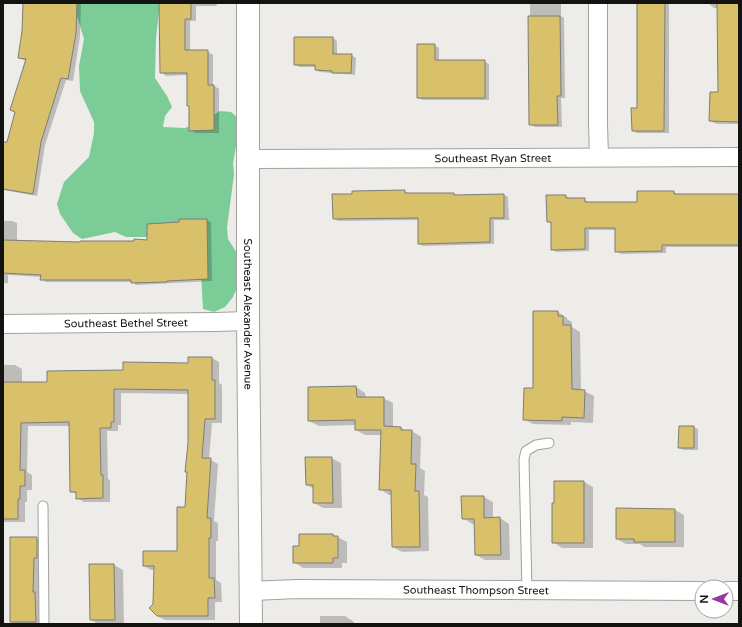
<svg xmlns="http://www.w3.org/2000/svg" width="742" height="627" font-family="'Varela Round',sans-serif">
	<rect width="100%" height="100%" fill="#edece8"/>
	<!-- forest -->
	<polygon fill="#7bcc97" points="73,3 160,3 156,38 155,78 167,96 172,107 165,116 163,127 185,128 201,122 220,111 231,112 239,119 239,130 233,163 234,174 227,228 228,239 240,258 241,279 233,297 225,307 214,312 203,309 201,273 151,237 126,237 115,232 82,239 73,233 60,214 57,204 64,182 89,157 94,133 94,122 80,91 79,66 84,39"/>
	<!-- shadow -->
	<g fill="#0003">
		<polygon points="24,3 81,3 80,36 73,81 66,80 45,145 37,196 3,190 3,143 7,143 16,112 26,61 19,58 23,31"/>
		<polygon points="160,3 216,3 217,6 196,6 196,21 190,21 190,51 207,51 213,55 213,85 219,89 219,133 196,133 190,130 188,75 166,76 161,72"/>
		<polygon points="530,3 561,3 561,16 564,18 565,98 561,98 562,127 535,127 530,124"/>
		<polygon points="638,3 669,3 669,133 637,133 633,130 638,109"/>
		<polygon points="708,3 739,3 739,124 717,124 710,121 719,93 718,8 714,8"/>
		<polygon points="295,38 333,38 337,41 337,55 351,55 356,58 355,75 320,72 316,70 316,67 300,67 295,65"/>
		<polygon points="434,45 439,48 439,61 484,61 489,64 489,100 423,100 418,98"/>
		<polygon points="405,191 409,194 454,194 457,196 504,195 508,197 509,220 494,220 494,244 423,246 419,244 419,220 338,221 334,218"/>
		<polygon points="638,192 674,192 678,195 739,195 739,247 666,247 666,253 621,254 616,251 616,230 589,230 589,251 556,252 552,249 552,224 548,221 565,196 570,198 584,199 589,203 638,203"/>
		<polygon points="206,220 211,222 212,281 136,285 133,282 46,282 41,279 41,277 8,275 8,283 3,283 3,221 12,221 17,223 17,241 81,243 148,241"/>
		<polygon points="558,312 567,318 567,319 572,322 572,327 580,332 581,391 584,391 594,396 593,423 571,422 571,425 533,424 524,419"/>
		<polygon points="212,358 219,362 219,383 222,385 222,423 212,423 209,459 218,464 214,521 218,523 218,541 216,541 216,580 221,583 222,602 215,602 215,620 165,620 157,616 154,604 155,570 151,570 144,566 178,552 186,508 189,443 189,394 121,393 121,425 118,425 118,431 107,431 108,479 110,480 110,502 84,502 77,498 77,494 71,491 70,426 28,426 27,472 32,475 32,490 27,490 27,502 25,502 25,522 3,522 3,365 15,365 22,369 22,383 48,383 124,371 189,364"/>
		<polygon points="356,387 365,393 366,398 383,398 393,403 393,428 401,428 406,431 412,431 421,437 420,468 425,471 424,495 428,497 429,551 402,552 393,547 392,495 389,495 380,489 382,435 365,435 356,430 356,425 319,426 309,421"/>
		<polygon points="694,427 698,429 698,450 684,450 679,448"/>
		<polygon points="331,458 341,463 342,508 323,508 314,503 314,489 307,485"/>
		<polygon points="584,482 593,487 593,548 562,548 553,542 555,504"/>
		<polygon points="484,497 493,502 493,518 500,518 509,524 510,560 485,560 476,555 475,524 472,524 463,518"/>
		<polygon points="675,510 684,515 684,547 644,547 640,544 626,544 617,539"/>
		<polygon points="333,535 347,542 347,563 342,563 342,568 303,568 294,562 300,547"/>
		<polygon points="36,538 46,543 45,624 15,624 11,622"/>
		<polygon points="114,565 123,570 124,624 98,624 91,620"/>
		<polygon points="320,616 345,616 354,622 354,624 320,624"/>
	</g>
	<!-- building -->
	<g fill="#d8c16a" stroke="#7d7d79">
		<polygon points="23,3 77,3 76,33 68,79 61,78 41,142 33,194 3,189 3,142 7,142 15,112 10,110 26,59 18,58 22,31"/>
		<polygon points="159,3 191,3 191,19 185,19 185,50 208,50 208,85 214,85 214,130 189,131 189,106 187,106 187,73 160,73"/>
		<polygon points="637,3 665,3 664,131 632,131 631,108 637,108"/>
		<polygon points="717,3 739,3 739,122 709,121 710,92 718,92"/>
		<polygon points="528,16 560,16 561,96 557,96 558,125 529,125"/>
		<polygon points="294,37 333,37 333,54 352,54 351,73 332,73 332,71 315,70 315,65 294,65"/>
		<polygon points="417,44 435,44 435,60 485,60 485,98 417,98"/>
		<polygon points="405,190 405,193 454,193 454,195 504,194 504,218 490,218 490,242 418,244 418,218 333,219 332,194 352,194 352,191"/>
		<polygon points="637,191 674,191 674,194 739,194 739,245 662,245 662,251 615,252 615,228 585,228 585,249 551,250 551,222 547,222 546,195 566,195 566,198 585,198 585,202 637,202"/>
		<polygon points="179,219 207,219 208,279 167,281 167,282 131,283 131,280 40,280 41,275 3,273 3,240 80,242 80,241 134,241 134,239 147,240 147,224 179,222"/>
		<polygon points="533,311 558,311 558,316 563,316 563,325 571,325 572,389 585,390 584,418 562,417 562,421 523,420 524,388 533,388"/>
		<polygon points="188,357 212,357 212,380 215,380 215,419 205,419 202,458 211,458 207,518 211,518 211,538 209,538 209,578 214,578 215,598 208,598 208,616 157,616 149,608 153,604 154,566 143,566 143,551 177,551 177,507 185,507 187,472 185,472 188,443 188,390 114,389 114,422 111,422 111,428 100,428 101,475 103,475 103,498 76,499 76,492 70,492 69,422 21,423 20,470 25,470 25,486 20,486 20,499 18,499 18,519 3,519 3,382 47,382 47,371 123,370 123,362 188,363"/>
		<polygon points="356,386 357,397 384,397 384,426 401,427 401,430 412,430 411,464 416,464 415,491 419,491 420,547 392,547 391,490 379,490 381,430 355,430 355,420 308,421 308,387"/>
		<polygon points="679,426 694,426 694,448 678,448"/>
		<polygon points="305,457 332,457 333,503 313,503 313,485 306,485"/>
		<polygon points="554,481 584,481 584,543 552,543 552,503 554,503"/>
		<polygon points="461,496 484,496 484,518 500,517 501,555 475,555 474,519 462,519"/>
		<polygon points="616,508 675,509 675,542 634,542 634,539 616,539"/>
		<polygon points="299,534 333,534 333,536 338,536 338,558 333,558 333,563 293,563 293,546 299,546"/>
		<polygon points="10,537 37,537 37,558 34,558 33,592 35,592 36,622 10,622"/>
		<polygon points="89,564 114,564 115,620 90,620"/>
	</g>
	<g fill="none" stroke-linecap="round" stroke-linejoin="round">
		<defs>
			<g id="service">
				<polyline points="43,506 44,624"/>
				<polyline points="527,590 524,459 526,451 536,445 549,443"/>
			</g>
			<g id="minor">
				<polyline points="598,3 598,124 599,157"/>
				<path id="s1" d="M 248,159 L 739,157"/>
				<path id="s2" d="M 3,324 L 216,322 L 248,321"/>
				<path id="s3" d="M 251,591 L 297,589 L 702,591"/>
				<polyline points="726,591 739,591"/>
			</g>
			<g id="tertiary">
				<path id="s4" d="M 248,3 L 248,321 L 251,624"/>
			</g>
		</defs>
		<!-- service casing -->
		<use href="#service" stroke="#a2a19e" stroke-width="11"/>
		<!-- minor casing -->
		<use href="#minor" stroke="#a2a19e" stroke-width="20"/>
		<!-- tertiary casing -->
		<use href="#tertiary" stroke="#a2a19e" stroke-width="24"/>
		<!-- service -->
		<use href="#service" stroke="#fff" stroke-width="9"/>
		<!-- minor -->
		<use href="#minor" stroke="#fff" stroke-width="18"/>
		<!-- tertiary -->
		<use href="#tertiary" stroke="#fff" stroke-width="22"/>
	</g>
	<g text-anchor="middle" stroke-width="3.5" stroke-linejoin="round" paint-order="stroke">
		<!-- street labels -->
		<g font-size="11" fill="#131311" stroke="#fff">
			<text dy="4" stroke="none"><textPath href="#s1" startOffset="245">Southeast Ryan Street</textPath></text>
			<text dy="4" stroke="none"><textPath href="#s4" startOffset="311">Southeast Alexander Avenue</textPath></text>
			<text dy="4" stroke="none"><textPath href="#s2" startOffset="123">Southeast Bethel Street</textPath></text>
			<text dy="4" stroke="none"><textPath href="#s3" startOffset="225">Southeast Thompson Street</textPath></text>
		</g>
	</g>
	<!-- border -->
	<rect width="742" height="627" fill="none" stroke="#131311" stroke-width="8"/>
	<!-- north arrow -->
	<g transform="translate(714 599) rotate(270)"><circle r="19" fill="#ffffff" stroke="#a1a1a0"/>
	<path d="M0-3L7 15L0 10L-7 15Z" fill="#9b379e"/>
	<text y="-6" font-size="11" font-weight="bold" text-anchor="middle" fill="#131311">N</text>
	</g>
</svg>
